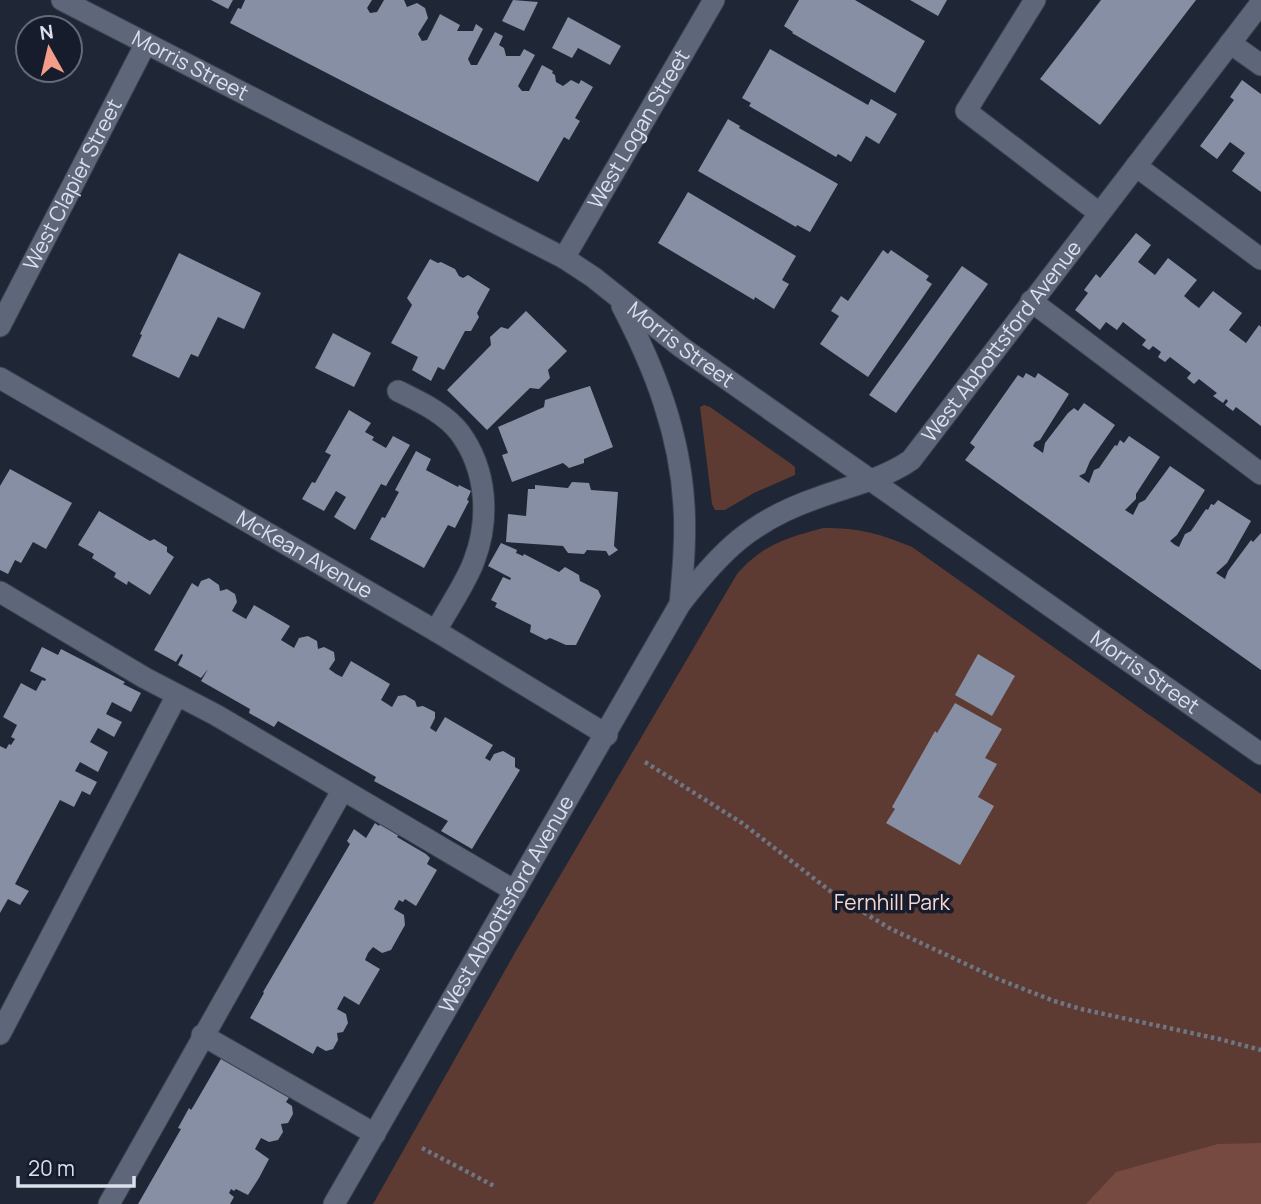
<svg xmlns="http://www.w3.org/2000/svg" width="1261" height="1204" font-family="Manrope,sans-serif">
	<rect width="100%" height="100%" fill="#1f2636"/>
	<!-- green -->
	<g fill="#5d3a32">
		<polygon points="704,405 710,407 790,463 795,467 795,475 754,493 725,510 715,510 712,504 700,407"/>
		<path d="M 823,528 C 859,528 878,533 912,547 L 1261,794 L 1261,1204 L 373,1204 L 517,949 L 737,574 C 762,545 786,538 823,528 Z"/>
	</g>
	<!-- forest -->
	<polygon fill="#764a40" points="1261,1143 1261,1204 1086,1204 1116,1172 1218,1144"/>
	<!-- building -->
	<g fill="#868fa3">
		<polygon points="211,0 233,0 228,9"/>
		<polygon points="245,0 372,0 367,8 370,13 377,12 384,0 404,0 407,7 417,3 425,8 428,18 418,34 422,41 427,40 440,14 460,25 457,31 473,31 476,24 483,29 468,59 471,65 477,65 495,32 503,36 499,45 504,48 506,56 520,56 524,49 535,55 518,86 522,91 529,91 542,65 553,71 552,73 555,75 556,82 563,86 571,80 579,84 581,80 593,87 575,118 580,121 569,140 564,137 538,182 230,23 238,8 241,9"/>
		<polygon points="513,0 538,2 524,31 502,21"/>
		<polygon points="799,0 855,0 925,41 895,93 792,33 793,32 784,26"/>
		<polygon points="910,0 947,0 938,16"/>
		<polygon points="1101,0 1196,0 1100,125 1040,79"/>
		<polygon points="568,17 621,46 610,65 578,48 572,58 552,48"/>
		<polygon points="770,49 868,105 871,99 897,114 879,144 866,136 851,162 838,154 836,157 749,106 751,103 742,98"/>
		<polygon points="1242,80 1261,94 1261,192 1232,171 1245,153 1230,142 1217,159 1200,146 1234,100 1230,97"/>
		<polygon points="728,119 740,126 739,128 838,184 810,232 797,225 796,227 698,171"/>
		<polygon points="688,192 796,256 782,280 789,284 774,309 755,297 754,300 658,243"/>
		<polygon points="1136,233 1151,245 1138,262 1155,275 1168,258 1197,280 1184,296 1191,302 1199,308 1213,291 1242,313 1229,330 1246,343 1259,325 1261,327 1261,426 1236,407 1233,411 1225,405 1228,401 1226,399 1223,403 1213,396 1217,393 1199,379 1194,384 1187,378 1191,373 1170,357 1165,362 1158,357 1161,352 1153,346 1149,350 1142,345 1146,340 1123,322 1117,330 1106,322 1100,330 1075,310 1088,293 1084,290 1096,274 1100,278"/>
		<polygon points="883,250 888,254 891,250 929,276 926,280 932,284 868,377 820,344 839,316 831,311 841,296 848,301"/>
		<polygon points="179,253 261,293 244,329 218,317 198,357 191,354 179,378 132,356 142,335 140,334"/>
		<polygon points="430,259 438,263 441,262 455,269 459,276 463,278 468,275 490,289 477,313 479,317 471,331 465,331 444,370 438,367 431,381 412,370 418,357 391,343 412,305 407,298"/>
		<polygon points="962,266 988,284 896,413 869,395"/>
		<polygon points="526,311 567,351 548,370 550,378 539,389 530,388 487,430 447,390 491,345 490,337 501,327 508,329"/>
		<polygon points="333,333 371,353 354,387 315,368"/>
		<polygon points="1026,373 1035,378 1038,373 1069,394 1040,440 1035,442 1033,446 1043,453 1045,443 1068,413 1074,408 1078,411 1084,403 1115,425 1090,461 1085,473 1079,476 1089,483 1094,470 1099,468 1115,445 1117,446 1120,440 1124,443 1129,436 1160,457 1136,494 1136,499 1125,510 1133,515 1139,503 1145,500 1170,466 1205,490 1177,535 1170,541 1175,545 1179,547 1185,534 1191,531 1206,509 1208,510 1211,504 1214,505 1218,500 1251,521 1227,563 1216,573 1225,579 1228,571 1251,540 1253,542 1261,533 1261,670 965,460 975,447 970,443 1018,375 1023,378"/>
		<polygon points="590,386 613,447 584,459 584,463 569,468 563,463 512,482 502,455 508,453 498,427 544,407 545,400"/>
		<polygon points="349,410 371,423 365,432 374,437 372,440 386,448 393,436 410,445 386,486 381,484 355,530 334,517 346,497 336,491 324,511 302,499 312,482 315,483 331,455 325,452"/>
		<polygon points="416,451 431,459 426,470 458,487 459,485 471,491 467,500 469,501 455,528 448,525 424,568 370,539 382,517 385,518 399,492 395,490"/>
		<polygon points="10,469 72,503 46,549 33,542 21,563 15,560 8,574 0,570 0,486"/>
		<polygon points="572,482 589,483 591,490 618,492 614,546 618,550 609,556 606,551 587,550 584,554 568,553 563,546 506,542 508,514 526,516 528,489 535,489 535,485 568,488"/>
		<polygon points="99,511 150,541 154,539 167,547 167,552 174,557 150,595 128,581 127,585 114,577 116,573 92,558 94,554 78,545"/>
		<polygon points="501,543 517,550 516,553 523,556 524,554 559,572 565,567 579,575 580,581 598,590 601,596 576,645 566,645 550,638 546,640 530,632 531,625 495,607 497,603 491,600 503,577 510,580 511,578 488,566"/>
		<polygon points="209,578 219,585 220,591 227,589 235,594 237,602 232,611 246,619 254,605 290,626 281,640 294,648 299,638 308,636 317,641 318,649 324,647 334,652 335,660 329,669 336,674 342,677 351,661 390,684 381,700 392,707 398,696 405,695 415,701 417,707 423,706 435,712 435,718 430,728 436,732 445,717 493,745 485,758 490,761 494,754 503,751 515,758 515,767 520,770 472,849 441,831 448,821 374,781 376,777 278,721 274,727 249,713 250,709 201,681 208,669 201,678 178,665 183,655 181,654 176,662 154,650 192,583 198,587 201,581"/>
		<polygon points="42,647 58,655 61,649 125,682 123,684 141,693 131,712 112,702 106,714 122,722 114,737 98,728 90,742 108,752 98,772 80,762 75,771 97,782 90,795 82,791 74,807 60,800 15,884 29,891 20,905 8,899 0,913 0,746 6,749 9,744 11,745 15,739 11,737 17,725 3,717 21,683 36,691 42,680 45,681 46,679 30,671"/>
		<polygon points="978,654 1015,676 992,716 955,695"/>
		<polygon points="955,703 1002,729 985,758 997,764 978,797 994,806 960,865 886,823 895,809 892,807 935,731 937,733"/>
		<polygon points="381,821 400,833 397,837 426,854 430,858 427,864 437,870 416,906 405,899 403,902 399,900 394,909 404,915 405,925 391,950 382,953 373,947 368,953 365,960 380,969 359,1005 344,996 337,1009 346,1014 348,1023 343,1032 337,1033 338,1040 333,1049 326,1051 317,1046 313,1054 250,1018 264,993 263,992 350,844 347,841 354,829 366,838 375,823 379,826"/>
		<polygon points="222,1057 290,1096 286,1102 292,1106 293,1114 288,1123 281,1124 283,1132 278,1140 269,1142 261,1138 255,1149 269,1159 259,1178 248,1195 236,1189 234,1191 231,1189 229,1193 234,1197 230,1204 138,1204 181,1129 178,1128 189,1108 191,1110 193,1107"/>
	</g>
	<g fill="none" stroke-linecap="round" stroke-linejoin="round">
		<defs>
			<g id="service">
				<polyline points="1035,0 966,111 1099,213"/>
				<polyline points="1230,43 1261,65"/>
				<polyline points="1031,301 1261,474"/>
				<path d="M 398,391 C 420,402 445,413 460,433 C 487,470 490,519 474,561 C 465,585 448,608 436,631"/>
				<polyline points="0,592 145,678 216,715 515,891"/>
				<polyline points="0,1034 177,695"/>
				<polyline points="202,1035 375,1134"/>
				<polyline points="109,1204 342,791"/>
			</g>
			<g id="minor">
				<path id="s1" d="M 62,0 L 564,258 L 593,277 L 681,347 L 1261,754"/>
				<polyline points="1136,166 1261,259"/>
				<path id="s2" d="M 564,258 L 714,0"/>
				<path d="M 622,306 C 655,369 680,434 684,506 C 686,539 683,571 680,604"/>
				<path id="s3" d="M 0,326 L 146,43"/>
				<path id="s4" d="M 0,378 L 436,631 L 607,735"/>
				<path id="s5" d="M 334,1204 L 680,604 C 722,550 751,521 817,498 C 849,486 882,480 911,460 L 1261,3"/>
			</g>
		</defs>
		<!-- service casing -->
		<use href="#service" stroke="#3b404e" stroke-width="23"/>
		<!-- minor casing -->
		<use href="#minor" stroke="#3b404e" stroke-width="23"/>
		<!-- path -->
		<g stroke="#6f7683" stroke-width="4.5" stroke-dasharray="3.5 3.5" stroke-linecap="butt">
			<polyline points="645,762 742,823 838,897 891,929 998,979 1054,1001 1081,1009 1219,1039 1261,1050"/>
			<polyline points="422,1148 496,1187"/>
		</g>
		<!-- service -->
		<use href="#service" stroke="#5e667a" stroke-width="21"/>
		<!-- minor -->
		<use href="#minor" stroke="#5e667a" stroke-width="21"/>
	</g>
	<g text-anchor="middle" stroke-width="7" stroke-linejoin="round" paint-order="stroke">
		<!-- street labels -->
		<g font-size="21" fill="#dbe0eb" stroke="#161c2c">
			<text dy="7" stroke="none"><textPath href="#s1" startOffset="144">Morris Street</textPath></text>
			<text dy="7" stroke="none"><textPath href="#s2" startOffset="149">West Logan Street</textPath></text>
			<text dy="7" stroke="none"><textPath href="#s3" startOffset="159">West Clapier Street</textPath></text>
			<text dy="7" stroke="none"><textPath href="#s5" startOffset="1120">West Abbottsford Avenue</textPath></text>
			<text dy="7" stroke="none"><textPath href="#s1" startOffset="710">Morris Street</textPath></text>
			<text dy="7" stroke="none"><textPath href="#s4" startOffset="352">McKean Avenue</textPath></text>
			<text dy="7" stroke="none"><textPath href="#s1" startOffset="1278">Morris Street</textPath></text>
			<text dy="7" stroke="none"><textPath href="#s5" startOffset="346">West Abbottsford Avenue</textPath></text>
		</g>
		<!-- park labels -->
		<g font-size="21" fill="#f7d7cf" stroke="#161c2c">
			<text x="892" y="910">Fernhill Park</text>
		</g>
	</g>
	<!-- north arrow -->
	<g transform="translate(49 49) rotate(352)"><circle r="33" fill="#161c2c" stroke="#656a78" stroke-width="2"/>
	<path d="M0-5L12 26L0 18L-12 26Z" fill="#f49e89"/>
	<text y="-10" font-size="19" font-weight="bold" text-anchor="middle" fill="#dbe0eb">N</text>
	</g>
	<!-- scale -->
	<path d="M18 1176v10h116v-10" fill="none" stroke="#dbe0eb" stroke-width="3.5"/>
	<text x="28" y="1176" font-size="21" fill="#dbe0eb" stroke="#161c2c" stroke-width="5" paint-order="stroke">20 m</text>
</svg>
